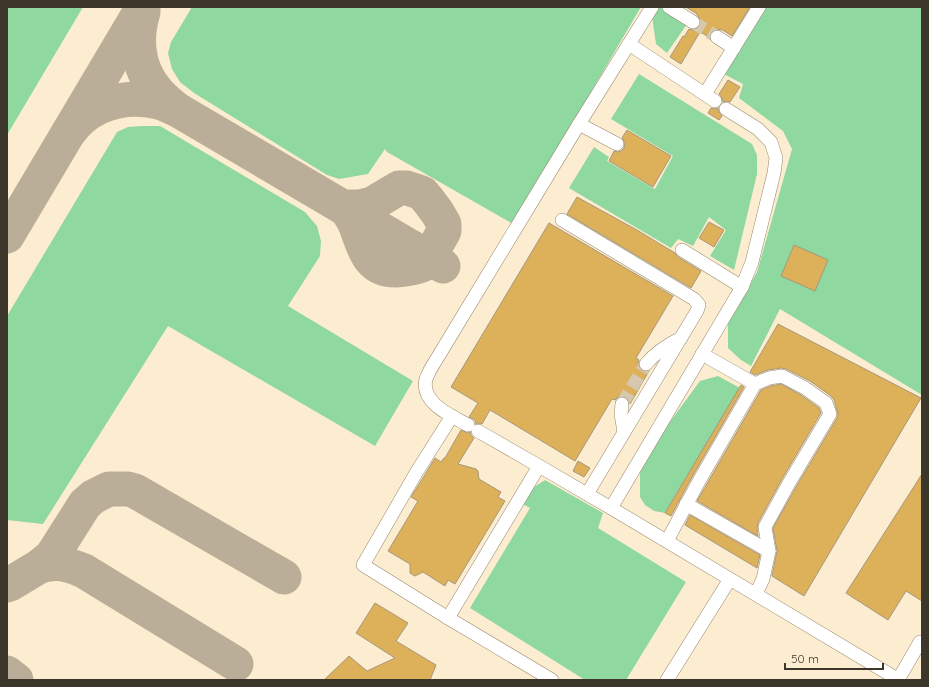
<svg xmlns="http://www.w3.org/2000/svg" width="929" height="687" font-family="Quicksand,sans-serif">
	<rect width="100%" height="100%" fill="#fdedd0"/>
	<!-- green -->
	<g fill="#8fd89f">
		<polygon points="7,7 83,7 7,135"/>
		<polygon points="192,7 641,7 513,224 387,152 385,149 368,174 339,179 327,175 194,93 180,82 172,69 168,53 171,42"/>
		<polygon points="657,7 660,7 687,24 667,53 656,44 652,16"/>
		<polygon points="764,7 922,7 922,395 780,309 751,366 741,360 728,348 728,323 757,272 792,149 783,131 739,98 743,84 722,73"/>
		<polygon points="639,74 752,144 757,155 757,174 734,270 710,256 726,230 709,217 693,246 678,239 671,248 569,188 594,147 609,157 607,161 655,189 673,156 611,119"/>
		<polygon points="143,126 160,126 305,212 317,226 321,241 320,256 288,306 413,381 375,446 168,326 43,524 7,520 7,316 117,132 128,127"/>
		<polygon points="718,376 740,388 665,513 654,511 645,505 640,497 640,472 653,445 700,381"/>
		<polygon points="545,480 603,513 598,528 686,582 626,680 585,680 470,608 530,508 521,503 528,491"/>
	</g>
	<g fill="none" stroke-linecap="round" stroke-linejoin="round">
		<!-- taxiway -->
		<g stroke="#bbae98" stroke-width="35">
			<path d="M 143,12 C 135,38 137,68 156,90 C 161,97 169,103 176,109"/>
			<path d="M 69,132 C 73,127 77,122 82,118 C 103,100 132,96 158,102 C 164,103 170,107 176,109 L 443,266"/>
			<path d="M 342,207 L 360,207 L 372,204 L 399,188 L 407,188 L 422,193 L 428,200 L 437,212 L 444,224 L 444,231 L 426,263 C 419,267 404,270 396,270 C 368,270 364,248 356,226 C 354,221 350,215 347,210"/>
			<polyline points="7,236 143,7"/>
			<path d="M 40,566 C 58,561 67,564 84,571 L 236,664"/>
			<polyline points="7,585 10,584 40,566 52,556 85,504 93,497 109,489 128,489 135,491 284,577"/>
			<polyline points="7,673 16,680"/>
		</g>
	</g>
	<!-- building -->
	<g fill="#ddb05a" stroke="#a6977d">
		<polygon points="686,7 750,7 732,36 721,29 721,30 717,29 713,30 710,33 709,37 700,32 681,64 670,57 683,36 684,37 689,29 692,30 696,29 700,27 701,23 700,19 697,15 697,14"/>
		<polygon points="728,80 740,87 730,102 727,101 723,102 722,98 719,94"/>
		<polygon points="711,108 714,109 718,108 719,112 722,116 719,120 708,113"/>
		<polygon points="627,130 671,156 653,187 609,161 614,151 618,152 621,151 624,148 625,143 622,138"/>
		<polygon points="577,197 637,230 675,253 678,257 701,271 691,288 567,214"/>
		<polygon points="709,222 724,230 714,247 699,238"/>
		<polygon points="549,223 673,296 636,358 639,360 638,363 638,366 640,370 645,372 649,371 630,404 629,400 627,398 623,396 618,397 615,400 612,399 575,461 490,410 482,424 478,423 476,424 475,420 469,417 478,403 451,387"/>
		<polygon points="794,245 828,260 815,291 781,276"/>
		<polygon points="778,324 921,398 804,596 772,576 777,551 773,528 796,487 837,418 838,414 834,400 831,396 810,381 786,369 781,368 768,370 755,375 750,372"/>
		<polygon points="781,384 801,395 819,408 821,413 782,479 758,523 757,528 758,536 697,501 761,390 771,386"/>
		<polygon points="741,385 744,387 692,477 671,516 665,513"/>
		<polygon points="461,430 468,433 470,432 471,435 474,438 458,464 476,469 478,471 479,479 501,492 498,497 505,501 455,584 448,580 445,586 423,572 415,576 413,575 410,573 410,564 388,551 418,501 411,497 426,473 435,458 441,462 444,458 445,458"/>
		<polygon points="578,461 590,468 584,477 573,471"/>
		<polygon points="922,474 922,601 906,591 888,620 846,593"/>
		<polygon points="690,515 760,555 757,568 685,525"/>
		<polygon points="375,603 408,623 396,641 436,665 430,680 324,680 349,656 367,671 395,658 356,633"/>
	</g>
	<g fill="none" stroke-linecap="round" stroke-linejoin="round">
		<!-- minor-tunnel -->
		<g stroke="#d6c8af" stroke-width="13" stroke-dasharray="13 6" stroke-linecap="butt">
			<polyline points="693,22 717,37"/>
			<polyline points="622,404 646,364"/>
		</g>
		<defs>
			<g id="minor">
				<polyline points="669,7 693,22"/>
				<polyline points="717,37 734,48"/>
				<polyline points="629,44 715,101"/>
				<polyline points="705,94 759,7"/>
				<polyline points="579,124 617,144"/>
				<polyline points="562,220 694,299 699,305 697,311 587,494"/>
				<polyline points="682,250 742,287"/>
				<polyline points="702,354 755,384"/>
				<path d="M 646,364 C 656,352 667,345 681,338"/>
				<polyline points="622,404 621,414 624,432"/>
				<polyline points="452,416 416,473 363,565 448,618 552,680"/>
				<path d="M 468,425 C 452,416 420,403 426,379 C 427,376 429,373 430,370 L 579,124 L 652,7"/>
				<polyline points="478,431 539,466 611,508 899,680"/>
				<polyline points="686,504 769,551"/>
				<polyline points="611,508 742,287 752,262 774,173 776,158 771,142 758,129 726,109"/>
				<polyline points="667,541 699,481 755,384 769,378 782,376 805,388 826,403 830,414 789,483 765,527 769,551 763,579 756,594"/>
				<polyline points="448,618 539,466"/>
				<polyline points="667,680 730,579"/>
				<polyline points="898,680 920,642"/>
			</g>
		</defs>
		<!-- minor casing -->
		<use href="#minor" stroke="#96886e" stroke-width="14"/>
		<!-- minor -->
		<use href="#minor" stroke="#fff" stroke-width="13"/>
	</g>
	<!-- border -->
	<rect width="929" height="687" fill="none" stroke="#3c362b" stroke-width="16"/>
	<!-- scale -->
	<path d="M785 663v6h98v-6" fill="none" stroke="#3c362b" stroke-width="2"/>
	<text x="791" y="663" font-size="12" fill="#3c362b" stroke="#fdedd0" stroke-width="3" paint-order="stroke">50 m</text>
</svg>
